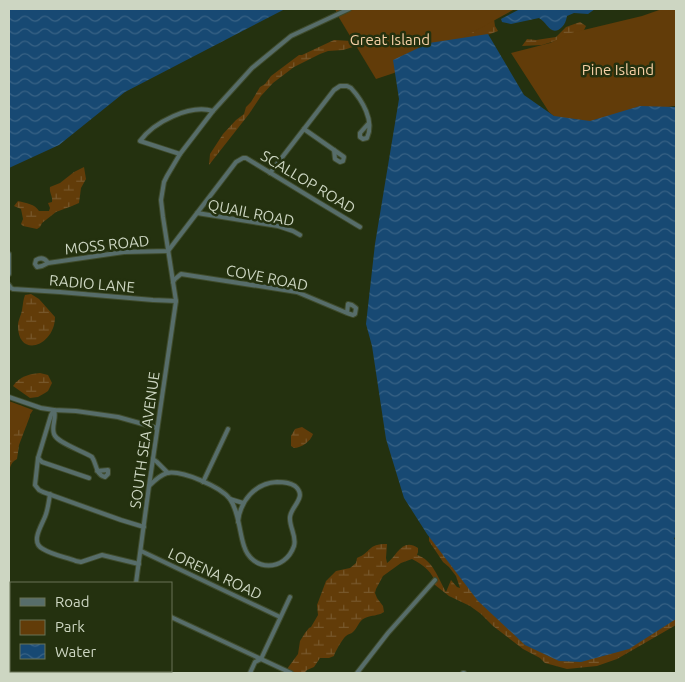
<svg xmlns="http://www.w3.org/2000/svg" width="685" height="682" font-family="Ubuntu,sans-serif">
	<defs>
		<pattern id="wetland-marsh" width="20" height="14" patternUnits="userSpaceOnUse" patternTransform="scale(1.25)"><rect width="20" height="14" fill="#623c09"/><path d="M1 5h8M5 5V1M11 12h8M15 12V8" fill="none" stroke="#77572b"/></pattern>
		<pattern id="water-waves" width="16" height="10" patternUnits="userSpaceOnUse" patternTransform="scale(1.25)"><rect width="16" height="10" fill="#174973"/><path d="M0 5q4-4 8 0t8 0" fill="none" stroke="#386285"/></pattern>
	</defs>
	<rect width="100%" height="100%" fill="#24310f"/>
	<!-- wetland -->
	<g fill="url(#wetland-marsh)">
		<polygon points="494,19 495,26 498,31 477,39 353,47 343,50 328,51 320,54 294,67 273,83 261,96 249,114 209,165 210,154 223,134 236,120 244,114 246,107 251,102 260,87 265,84 271,76 299,55 302,55 334,40 351,41"/>
		<polygon points="580,22 586,26 583,32 578,34 542,45 522,46 527,39 536,40 556,37 566,27"/>
		<path d="M 84,167 L 86,179 L 81,188 L 79,203 L 72,206 L 56,212 L 42,223 L 40,227 L 37,229 L 23,226 L 21,224 L 23,219 L 21,209 L 14,206 L 18,201 C 26,203 35,204 39,211 L 49,211 L 50,208 L 48,203 L 52,202 C 53,196 49,193 50,187 L 60,183 L 74,172 Z"/>
		<path d="M 31,294 L 39,299 L 55,317 C 55,346 18,359 18,326 C 18,320 21,316 22,310 C 23,305 23,300 25,295 Z"/>
		<path d="M 40,373 L 48,375 L 52,383 L 48,391 L 45,393 L 38,397 L 30,398 L 13,386 C 20,376 29,374 40,373 Z"/>
		<path d="M 9,403 L 22,406 L 29,411 L 30,416 L 19,445 L 17,459 C 10,463 10,467 9,474 Z"/>
		<path d="M 302,427 L 313,434 C 311,441 301,448 294,448 L 291,446 L 291,436 L 295,429 Z"/>
		<path d="M 429,530 L 676,614 L 676,625 L 617,659 L 597,666 L 567,669 L 545,663 L 540,658 L 523,649 L 493,626 L 481,614 L 470,606 L 449,596 L 435,585 C 434,572 423,565 412,559 L 401,563 L 383,576 L 376,589 L 375,593 L 377,598 L 383,606 L 384,612 C 378,616 372,615 365,618 C 358,621 358,628 353,632 C 351,634 348,634 346,636 C 343,638 335,652 334,656 L 329,658 L 320,658 L 314,667 L 307,670 L 304,673 L 290,673 L 287,672 L 287,669 L 298,654 L 300,641 L 305,633 L 309,628 L 311,627 L 318,615 L 317,605 L 326,581 L 336,571 L 350,568 L 356,563 L 357,558 C 372,552 367,544 387,544 L 386,558 L 387,563 C 397,556 402,537 418,548 L 418,552 L 417,555 C 433,560 438,578 446,592 L 451,580 L 457,587 L 460,588 L 456,576 L 449,567 L 443,562 L 429,541 Z"/>
	</g>
	<!-- park -->
	<g fill="#623c09">
		<polygon points="335,9 515,9 406,69 376,79 338,16"/>
		<polygon points="662,9 676,9 676,106 673,106 596,122 562,123 549,112 511,53 550,43 571,33 642,16"/>
		<polygon points="9,401 33,410 24,424 13,435 9,442"/>
	</g>
	<!-- water -->
	<g fill="url(#water-waves)">
		<polygon points="9,9 285,9 125,92 59,145 9,168"/>
		<path d="M 520,9 L 595,9 L 588,14 L 574,13 L 567,16 C 566,21 565,24 562,27 C 551,38 547,22 539,18 L 511,24 L 502,22 L 501,19 Z"/>
		<polygon points="488,34 524,95 554,116 590,121 640,106 675,107 676,108 676,537 674,538 676,542 676,619 629,649 581,662 559,661 525,645 478,601 427,534 404,498 386,439 372,346 366,324 375,244 399,99 393,60 429,43"/>
	</g>
	<g fill="none" stroke-linecap="round" stroke-linejoin="round">
		<defs>
			<g id="minor">
				<polyline points="304,129 334,150"/>
				<polygon points="334,150 344,157 343,161 340,162 335,159"/>
				<path d="M 180,154 L 140,141 C 154,122 190,104 213,111"/>
				<path d="M 270,173 L 334,90 L 340,86 L 347,86 L 351,88 C 362,100 375,121 367,138 L 363,139 L 360,137 L 360,133 L 368,124"/>
				<polyline points="197,213 278,226 293,231 300,235"/>
				<polyline points="9,254 9,274"/>
				<path d="M 48,263 C 45,258 41,257 36,260 L 35,264 L 37,267 L 42,266 L 48,263 L 124,252 L 168,251 L 236,162 L 243,158 L 246,158 L 315,200 L 360,227"/>
				<polyline points="173,282 175,279 181,274 297,292 347,313 353,315 355,314 356,308 352,305 348,304 347,313"/>
				<polyline points="9,285 11,288 13,289 60,292 153,300 176,301"/>
				<polyline points="9,397 41,408 54,410 76,411 118,417 157,428"/>
				<polyline points="54,410 51,415 38,458 35,485 39,490 43,492 121,520 144,527"/>
				<path d="M 54,410 C 57,418 51,426 54,434 C 57,443 83,451 92,457 C 97,464 95,474 105,477 L 108,474 L 108,470 L 97,471"/>
				<polyline points="38,458 42,462 89,478"/>
				<polyline points="153,459 157,462 168,473"/>
				<polyline points="203,482 228,429"/>
				<path d="M 149,486 C 154,481 160,475 167,473 C 182,470 221,487 230,499 C 239,512 239,531 244,546 C 252,572 285,572 294,546 C 297,536 289,527 290,517 C 291,506 308,497 295,486 C 289,482 283,482 277,482 C 255,483 240,501 238,522"/>
				<path d="M 50,494 C 49,501 48,508 46,514 C 43,524 29,542 43,549 C 53,555 65,557 76,561 L 81,562 L 102,555 L 139,564"/>
				<polyline points="230,499 243,503"/>
				<polyline points="141,551 280,617"/>
				<polyline points="136,583 149,486 176,301 163,217 161,200 164,182 167,176 180,154 213,111 252,68 291,36 349,9"/>
				<polyline points="171,617 291,673"/>
				<polyline points="9,625 11,626"/>
				<polyline points="9,673 11,660"/>
				<polyline points="49,673 50,671"/>
				<polyline points="124,673 124,671"/>
				<polyline points="250,673 255,662 261,659 290,597"/>
				<polyline points="357,673 388,633 435,580"/>
				<polyline points="463,673 464,673"/>
			</g>
		</defs>
		<!-- minor casing -->
		<use href="#minor" stroke="#3f4b2c" stroke-width="6"/>
		<!-- minor -->
		<use href="#minor" stroke="#576d6a" stroke-width="4"/>
	</g>
	<g text-anchor="middle" stroke-width="5" stroke-linejoin="round" paint-order="stroke">
		<!-- park labels -->
		<g font-size="15" fill="#f7d0a6" stroke="#24310f">
			<text x="390" y="45">Great Island</text>
			<text x="618" y="75">Pine Island</text>
		</g>
		<!-- street labels -->
		<g font-size="15" fill="#cdd6c2" stroke="#24310f">
			<text transform="translate(308 182) rotate(31)" y="5">SCALLOP ROAD</text>
			<text transform="translate(251 213) rotate(11)" y="5">QUAIL ROAD</text>
			<text transform="translate(107 245) rotate(-6)" y="5">MOSS ROAD</text>
			<text transform="translate(267 278) rotate(11)" y="5">COVE ROAD</text>
			<text transform="translate(92 284) rotate(5)" y="5">RADIO LANE</text>
			<text transform="translate(145 440) rotate(-82)" y="5">SOUTH SEA AVENUE</text>
			<text transform="translate(215 574) rotate(25)" y="5">LORENA ROAD</text>
		</g>
	</g>
	<!-- border -->
	<rect width="685" height="682" fill="none" stroke="#cdd6c2" stroke-width="20"/>
	<!-- legend -->
	<rect x="10" y="582" width="162" height="90" fill="#24310f" stroke="#687357"/>
	<rect x="20" y="598" width="25" height="8" fill="#576d6a" stroke="#687357"/>
	<text x="55" y="607" font-size="15" fill="#cdd6c2">Road</text>
	<rect x="20" y="620" width="25" height="15" fill="#623c09" stroke="#687357"/>
	<text x="55" y="632" font-size="15" fill="#cdd6c2">Park</text>
	<rect x="20" y="644" width="25" height="15" fill="url(#water-waves)" stroke="#687357"/>
	<text x="55" y="657" font-size="15" fill="#cdd6c2">Water</text>
</svg>
